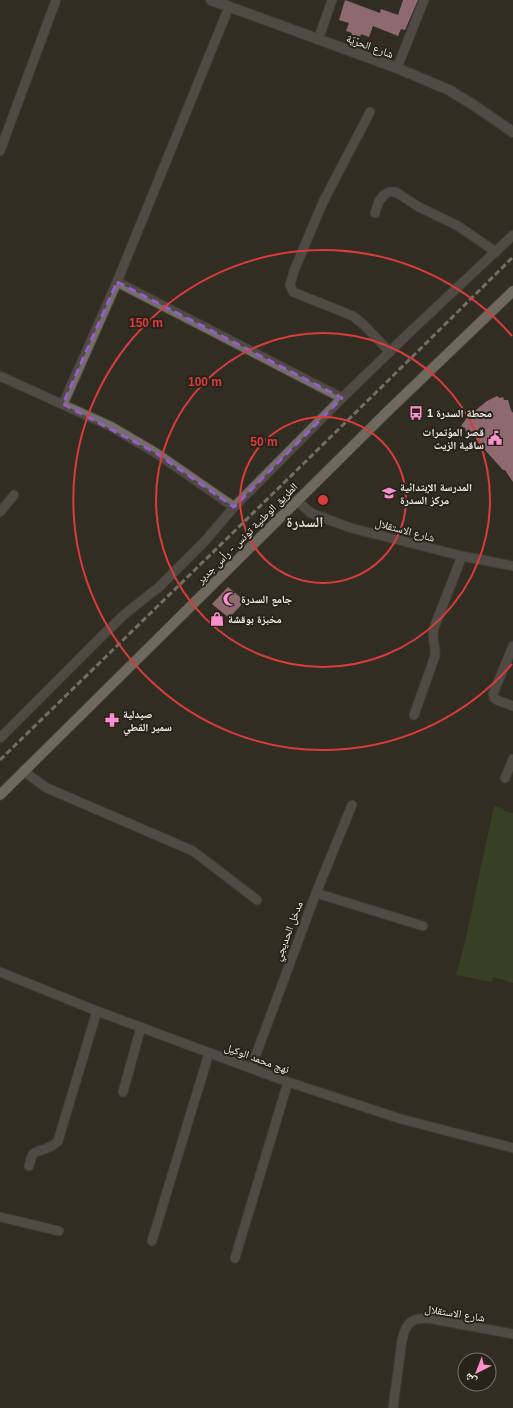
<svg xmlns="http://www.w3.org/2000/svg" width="513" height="1408" font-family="Helvetica,'Noto Naskh Arabic',sans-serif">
	<rect width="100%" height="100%" fill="#312d23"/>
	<!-- green -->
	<polygon fill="#3e5825" points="494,806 504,809 504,811 513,813 513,983 493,977 492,982 456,975 464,946"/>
	<!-- building -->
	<g fill="#ffb1cd">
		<polygon points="345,0 380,13 381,9 398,15 403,0 418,0 405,30 401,29 398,36 373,26 369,37 361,34 360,38 351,35 352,33 346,31 349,23 339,20"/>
		<polygon points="497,396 500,398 503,397 504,400 508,400 511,410 513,413 513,482 505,470 503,470 476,440 477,435 466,432 465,428 461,426 466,419 466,418 487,401"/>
		<polygon points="228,587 245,601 229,618 212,604"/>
	</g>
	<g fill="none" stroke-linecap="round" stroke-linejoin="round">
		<defs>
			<g id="minor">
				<polyline points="318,40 332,0"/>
				<polyline points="397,68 424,0"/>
				<polyline points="370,112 323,202 294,271 290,285 293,292 353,316 364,325 390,352"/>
				<polyline points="0,151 56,0"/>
				<polyline points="375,213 379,201 384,195 389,192 396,192 417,206 458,226 496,252"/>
				<polyline points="117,282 342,398"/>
				<polyline points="0,376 110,426 156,453 234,507"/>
				<polyline points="63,404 117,282 229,7"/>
				<polyline points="297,501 311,513 351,528 462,556 513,566"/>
				<polyline points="0,512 14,495"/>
				<polyline points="513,646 493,694 494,698 497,700 513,706"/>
				<path d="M 414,715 L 435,656 C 436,645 431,638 434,628 L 462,556"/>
				<polyline points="0,738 106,632 126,613 159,587 205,541 234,507 342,398 408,334 513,235"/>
				<polyline points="23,771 47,788 193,851 257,900"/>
				<polyline points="505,778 513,759"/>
				<polyline points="316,893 423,926"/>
				<polyline points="0,972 97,1011 288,1082 401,1119 513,1148"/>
				<polyline points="251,1068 316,893 352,805"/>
				<polyline points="123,1092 141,1027"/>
				<path d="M 29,1166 C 30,1163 31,1157 33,1154 C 37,1149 50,1151 58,1141 L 97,1011"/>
				<polyline points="0,1217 59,1231"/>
				<polyline points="152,1241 209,1053"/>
				<polyline points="235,1258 288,1082"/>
				<path d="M 393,1408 L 402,1340 C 406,1321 413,1317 432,1319 L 513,1334"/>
			</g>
			<polyline id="tertiary" points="211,0 397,68 449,90 472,104 513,132"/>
			<polyline id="primary" points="0,795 389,410 513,291"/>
		</defs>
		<!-- minor casing -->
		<use href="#minor" stroke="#4c483e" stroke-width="11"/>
		<!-- tertiary casing -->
		<use href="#tertiary" stroke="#4c483e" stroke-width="12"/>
		<!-- primary casing -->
		<use href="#primary" stroke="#4c483e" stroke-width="12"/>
		<!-- minor -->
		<use href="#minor" stroke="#736e6b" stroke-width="9"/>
		<!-- tertiary -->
		<use href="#tertiary" stroke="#736e6b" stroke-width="10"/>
		<!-- primary -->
		<use href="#primary" stroke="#b9afa8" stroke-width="10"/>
		<!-- rail -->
		<path stroke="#c0bdb6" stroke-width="3" stroke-dasharray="6 3" stroke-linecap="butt" d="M 0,760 C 171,593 343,426 513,257"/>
	</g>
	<!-- marked area -->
	<path d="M0 0H513V1408H0ZM 117,282 L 342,398 L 234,507 L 156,453 L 63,404 Z" fill="#312d23" fill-opacity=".55" fill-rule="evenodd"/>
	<path fill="none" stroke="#985cc9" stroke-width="3" stroke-dasharray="8 5" stroke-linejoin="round" d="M 117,282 L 342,398 L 234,507 L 156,453 L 63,404 Z"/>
	<!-- distance rings -->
	<g fill="none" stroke="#d93c3b" stroke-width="2">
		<circle cx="323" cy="500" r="83"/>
		<circle cx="323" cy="500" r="167"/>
		<path d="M512 664A250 250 0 1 1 512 336"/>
	</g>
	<!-- icons -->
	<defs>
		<symbol id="bus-bare" viewBox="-9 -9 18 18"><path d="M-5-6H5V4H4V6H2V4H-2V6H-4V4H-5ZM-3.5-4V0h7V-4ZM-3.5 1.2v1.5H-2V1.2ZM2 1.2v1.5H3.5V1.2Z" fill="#f890cb" stroke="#27231a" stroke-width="2.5" paint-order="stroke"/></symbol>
		<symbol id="civic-bare" viewBox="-9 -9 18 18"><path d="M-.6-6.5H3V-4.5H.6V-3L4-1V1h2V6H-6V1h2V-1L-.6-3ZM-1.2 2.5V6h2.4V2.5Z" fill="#f890cb" stroke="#27231a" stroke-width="2.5" paint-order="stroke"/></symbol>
		<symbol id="school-bare" viewBox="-9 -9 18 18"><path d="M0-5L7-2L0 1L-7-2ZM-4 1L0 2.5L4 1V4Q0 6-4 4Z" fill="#f890cb" stroke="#27231a" stroke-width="2.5" paint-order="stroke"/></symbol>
		<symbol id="mosque-bare" viewBox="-9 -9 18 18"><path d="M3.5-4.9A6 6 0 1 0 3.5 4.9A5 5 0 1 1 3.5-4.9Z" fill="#f890cb" stroke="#27231a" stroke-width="2.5" paint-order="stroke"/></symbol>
		<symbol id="shop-bare" viewBox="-9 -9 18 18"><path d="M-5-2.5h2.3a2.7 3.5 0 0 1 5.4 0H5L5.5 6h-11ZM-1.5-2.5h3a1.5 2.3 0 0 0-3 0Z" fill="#f890cb" stroke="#27231a" stroke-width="2.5" paint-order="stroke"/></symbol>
		<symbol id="pharmacy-bare" viewBox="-9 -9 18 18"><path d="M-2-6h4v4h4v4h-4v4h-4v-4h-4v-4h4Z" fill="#f890cb" stroke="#27231a" stroke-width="2.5" paint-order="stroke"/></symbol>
	</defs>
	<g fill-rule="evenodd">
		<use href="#bus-bare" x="406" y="403" width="20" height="20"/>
		<use href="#civic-bare" x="485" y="428" width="20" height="20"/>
		<use href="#school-bare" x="379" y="483" width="20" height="20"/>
		<use href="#mosque-bare" x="220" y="589" width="20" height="20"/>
		<use href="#shop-bare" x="207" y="609" width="20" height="20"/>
		<use href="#pharmacy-bare" x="102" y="710" width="20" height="20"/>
	</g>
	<g text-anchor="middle" stroke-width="4" stroke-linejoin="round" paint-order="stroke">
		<!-- street labels -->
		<g font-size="11" fill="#f0ede7" stroke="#27231a">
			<text transform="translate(370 46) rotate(20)" y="4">شارع الحرّيّة</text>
			<text transform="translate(405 530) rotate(15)" y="4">شارع الاستقلال</text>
			<text transform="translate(247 533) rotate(-45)" y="4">الطريق الوطنية تونس - رأس جدير</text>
			<text transform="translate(288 931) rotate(-69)" y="4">مدخل الحديجي</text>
			<text transform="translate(257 1058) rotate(20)" y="4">نهج محمد الوكيل</text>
			<text transform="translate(455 1313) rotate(9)" y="4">شارع الاستقلال</text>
		</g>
		<!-- poi labels -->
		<g font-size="11" font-weight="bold" fill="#f0ede7" stroke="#27231a" text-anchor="start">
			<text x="427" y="417">محطة السدرة 1</text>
			<text x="484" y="436" text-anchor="end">قصر المؤتمرات<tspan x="484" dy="13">ساقية الزيت</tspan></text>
			<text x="400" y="491">المدرسة الإبتدائية<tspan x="400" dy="13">مركز السدرة</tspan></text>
			<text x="241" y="603">جامع السدرة</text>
			<text x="228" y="623">مخبزة بوقشة</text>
			<text x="123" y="718">صيدلية<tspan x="123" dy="13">سمير القطي</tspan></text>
		</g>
		<!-- district labels -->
		<g font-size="15" font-weight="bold" fill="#dfd9cd" stroke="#27231a">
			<text x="305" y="527">السدرة</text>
		</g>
	</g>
	<circle cx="323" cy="500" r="6" fill="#d93c3b" stroke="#27231a" stroke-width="2"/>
	<g font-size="12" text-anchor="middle" font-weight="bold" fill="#d93c3b" stroke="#27231a" stroke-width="4" stroke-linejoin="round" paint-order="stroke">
		<text x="146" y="327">150 m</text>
		<text x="205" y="386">100 m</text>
		<text x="264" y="446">50 m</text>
	</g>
	<!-- north arrow -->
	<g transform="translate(477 1372) rotate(222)"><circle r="19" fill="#27231a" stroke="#77746c"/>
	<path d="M0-3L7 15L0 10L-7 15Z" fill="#f890cb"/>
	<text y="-6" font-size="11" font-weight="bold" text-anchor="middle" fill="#f0ede7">ش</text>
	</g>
</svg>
